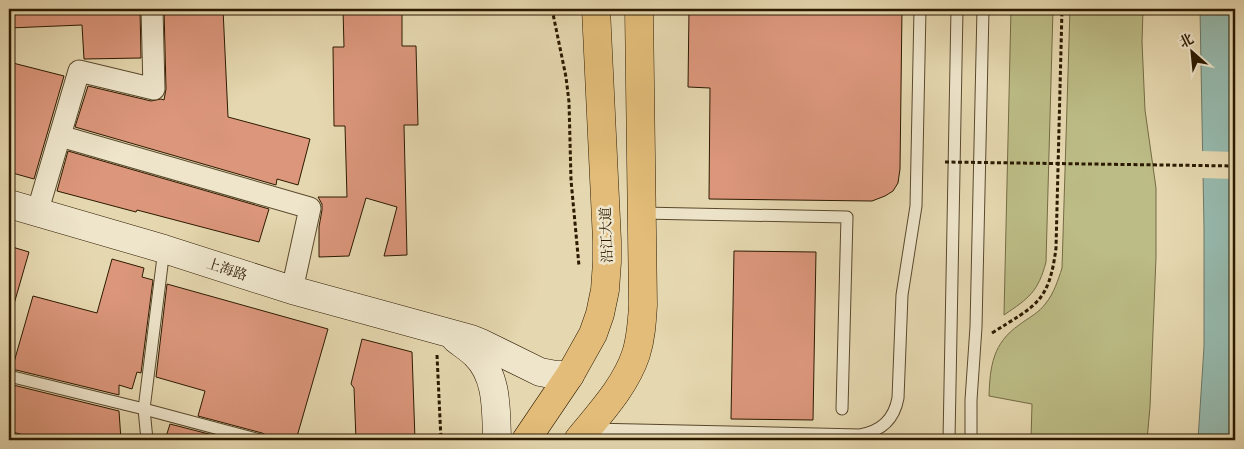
<svg xmlns="http://www.w3.org/2000/svg" width="1244" height="449" font-family="'Old Standard TT','Noto Serif SC',serif">
	<rect width="100%" height="100%" fill="#e5d7af"/>
	<filter id="stains"><feTurbulence type="fractalNoise" baseFrequency=".004" numOctaves="4"/><feColorMatrix values="0 0 0 0 .2 0 0 0 0 .09 0 0 0 0 .02 0 0 0 .5 -.17"/></filter>
	<radialGradient id="worn" r=".72"><stop offset=".6" stop-color="#630" stop-opacity="0"/><stop offset="1" stop-color="#630" stop-opacity=".3"/></radialGradient>
	<!-- green -->
	<g fill="#bcbc86" stroke="#746b43">
		<path d="M 1011,9 L 1053,9 L 1046,262 C 1038,292 1029,298 1004,315 Z"/>
		<path d="M 1070,9 L 1143,9 L 1142,42 L 1145,110 L 1156,188 L 1156,257 L 1150,407 L 1147,440 L 1031,440 L 1032,404 L 989,396 C 990,366 993,343 1019,325 C 1028,318 1039,313 1046,303 C 1054,293 1058,280 1062,268 Z"/>
	</g>
	<!-- water -->
	<polygon fill="#96b9ad" stroke="#6c7968" points="1200,9 1235,9 1235,440 1198,440 1204,347 1204,228"/>
	<!-- pier -->
	<polygon fill="#e5d7af" points="1201,151 1235,152 1235,179 1201,178"/>
	<!-- building -->
	<g fill="#db967b" stroke="#2c1a00">
		<polygon points="9,9 140,9 141,58 84,59 82,25 9,28"/>
		<polygon points="164,9 223,9 228,117 310,139 298,185 277,179 276,185 75,127 88,86 151,101 161,99 164,100 166,89"/>
		<polygon points="343,9 402,9 402,46 416,46 418,125 404,125 407,255 384,256 397,207 366,198 349,256 319,257 319,227 322,210 322,204 318,197 347,197 345,126 334,126 333,47 344,47"/>
		<polygon points="689,9 902,9 900,169 898,183 893,191 885,196 872,201 709,199 710,88 688,87"/>
		<polygon points="9,62 64,76 34,179 9,172"/>
		<polygon points="68,151 269,209 259,242 137,210 136,212 57,191"/>
		<polygon points="9,246 29,252 14,304 9,303"/>
		<polygon points="734,251 816,252 813,420 731,419"/>
		<polygon points="112,259 144,268 142,277 153,280 141,373 137,372 132,389 119,385 119,395 12,369 33,296 97,313"/>
		<polygon points="167,284 328,329 296,440 267,440 266,435 262,433 198,416 205,391 156,377"/>
		<polygon points="362,339 412,352 415,440 356,440 354,388 351,384"/>
		<polygon points="9,384 119,411 121,440 42,440 9,431"/>
		<polygon points="170,424 232,440 165,440"/>
	</g>
	<g fill="none" stroke-linecap="round" stroke-linejoin="round">
		<defs>
			<g id="lane">
				<polyline points="642,213 847,217 842,409"/>
				<polyline points="9,376 144,409 260,440"/>
				<path d="M 591,429 L 860,435 C 881,431 894,420 898,398 L 902,295 L 916,206 L 920,9"/>
				<polyline points="147,440 144,409 164,249"/>
				<polyline points="949,440 957,9"/>
				<polyline points="971,440 971,400 976,327 983,9"/>
			</g>
			<g id="street">
				<polyline points="60,136 310,208 292,290"/>
				<polyline points="37,213 79,71 154,89 152,9"/>
			</g>
			<g id="secondary">
				<polyline points="9,204 164,249 292,290 471,339 481,343 540,372 556,375 570,375"/>
				<path d="M 456,339 C 462,344 469,348 475,354 C 498,376 496,410 497,440"/>
			</g>
			<g id="primary">
				<polyline points="526,440 570,375 593,334 600,314 605,290 607,262 607,241 596,9"/>
				<path d="M 578,440 C 599,414 625,387 636,354 C 641,338 642,322 643,305 L 639,9"/>
			</g>
		</defs>
		<!-- lane casing -->
		<use href="#lane" stroke="#5a492c" stroke-width="13"/>
		<!-- street casing -->
		<use href="#street" stroke="#5a492c" stroke-width="23"/>
		<!-- secondary casing -->
		<use href="#secondary" stroke="#2c1a00" stroke-width="29"/>
		<!-- primary casing -->
		<use href="#primary" stroke="#2c1a00" stroke-width="29"/>
		<!-- path -->
		<g stroke="#2c1a00" stroke-width="3" stroke-dasharray="4 2.5" stroke-linecap="butt">
			<polyline points="552,9 566,77 569,102 571,180 579,266"/>
			<path d="M 992,333 C 1036,305 1049,303 1056,248 L 1062,9"/>
			<polyline points="437,355 441,440"/>
		</g>
		<!-- lane -->
		<use href="#lane" stroke="#eee5cb" stroke-width="11"/>
		<!-- street -->
		<use href="#street" stroke="#eee5cb" stroke-width="21"/>
		<!-- secondary -->
		<use href="#secondary" stroke="#eee5cb" stroke-width="28"/>
		<!-- primary -->
		<use href="#primary" stroke="#e2bc78" stroke-width="28"/>
		<!-- path-bridge -->
		<polyline stroke="#2c1a00" stroke-width="3" stroke-dasharray="4 2.5" stroke-linecap="butt" points="945,162 1235,166"/>
	</g>
	<g text-anchor="middle" stroke-width="5" stroke-linejoin="round" paint-order="stroke">
		<!-- street labels -->
		<g font-size="14" fill="#2c1a00" stroke="#eee5cb">
			<text transform="translate(606 235) rotate(-92)" y="5">沿江大道</text>
			<text transform="translate(227 269) rotate(18)" y="5">上海路</text>
		</g>
	</g>
	<!-- margin -->
	<rect width="1244" height="449" fill="none" stroke="#e5d7af" stroke-width="30"/>
	<rect x="10" y="10" width="1224" height="429" fill="none" stroke="#2c1a00" stroke-width="2.5"/>
	<rect x="15" y="15" width="1214" height="419" fill="none" stroke="#2c1a00"/>
	<!-- north arrow -->
	<g transform="translate(1192 52) rotate(333)" stroke="#eee5cb" stroke-width="4" paint-order="stroke">
	<path d="M0-4L9 19L0 12L-9 19Z" fill="#2c1a00"/>
	<text y="-8" font-size="14" font-weight="bold" text-anchor="middle" fill="#2c1a00">北</text>
	</g>
	<rect width="100%" height="100%" filter="url(#stains)"/>
	<rect width="100%" height="100%" fill="url(#worn)"/>
</svg>
